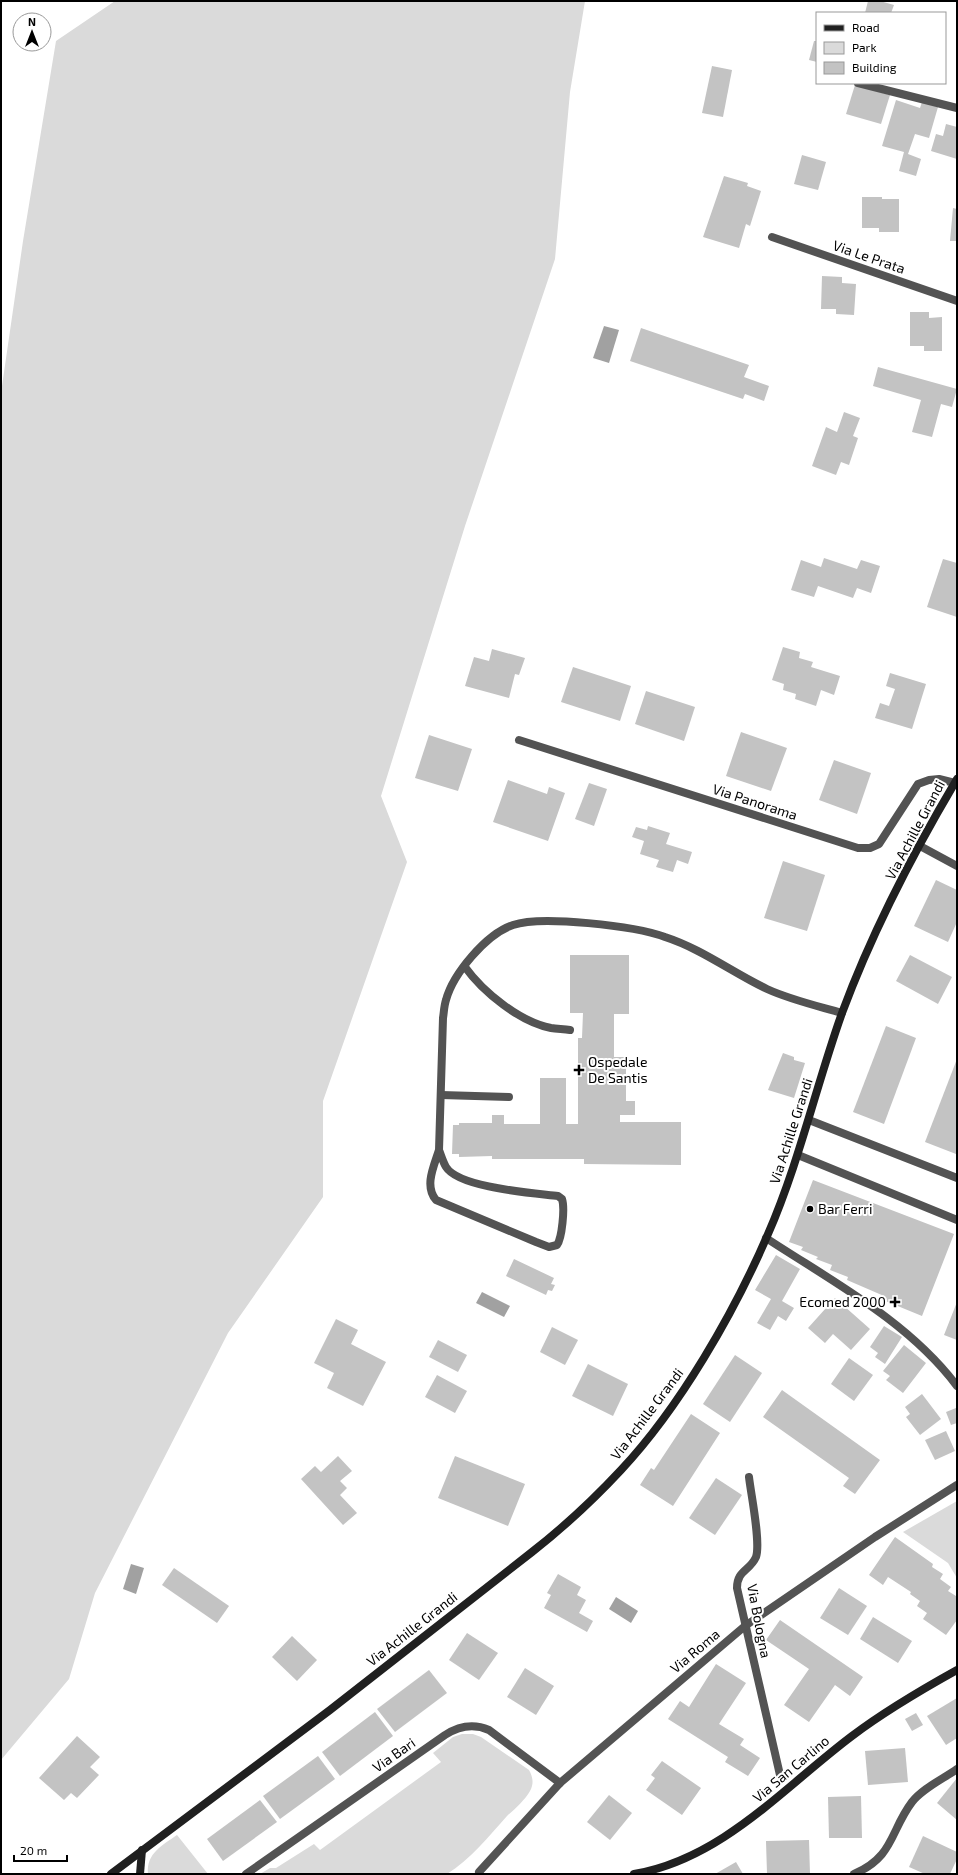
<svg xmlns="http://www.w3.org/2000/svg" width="958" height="1875" font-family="'Exo 2',sans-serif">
	<rect width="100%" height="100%" fill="#fff"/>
	<!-- green -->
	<g fill="#dadada">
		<polygon points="115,1 585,1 570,92 555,259 465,526 381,796 407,862 323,1101 323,1197 228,1333 95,1593 69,1679 1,1760 1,393 23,241 56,41"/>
		<polygon points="957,1501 957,1578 948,1563 903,1532"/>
		<path d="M 462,1734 L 473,1734 L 481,1737 L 529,1770 C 533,1777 534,1784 530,1791 C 525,1800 515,1809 507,1816 C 489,1836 470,1860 447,1874 L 260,1874 L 270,1868 L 276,1868 L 314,1844 L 320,1850 L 441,1762 L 433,1753 L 453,1737 Z"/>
		<path d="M 177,1835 L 208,1874 L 148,1874 C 146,1853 163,1845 177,1835 Z"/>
	</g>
	<!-- water -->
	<g fill="#a1a1a1">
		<polygon points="604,326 619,330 609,363 593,358"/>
		<polygon points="482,1292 510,1306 504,1317 476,1303"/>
		<polygon points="131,1564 144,1568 136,1594 123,1589"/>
		<polygon points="616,1597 638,1611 631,1623 609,1609"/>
	</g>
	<!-- building -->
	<g fill="#c3c3c3">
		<polygon points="868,1 880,1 894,5 891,13 865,13"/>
		<polygon points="814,41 817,41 817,62 809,60"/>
		<polygon points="712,66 732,70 723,117 702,113"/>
		<polygon points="855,85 890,95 881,124 846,114"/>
		<polygon points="896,100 920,108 922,102 938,107 929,138 915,134 908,154 921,159 916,176 899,171 904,152 882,146"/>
		<polygon points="946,124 957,127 957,159 931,151 936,134 943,136"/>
		<polygon points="802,155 826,162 818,190 794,184"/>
		<polygon points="724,176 748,183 747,186 761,191 750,226 746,224 739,248 703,237"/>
		<polygon points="862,197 882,197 882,199 899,199 899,232 879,232 879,228 862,228"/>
		<polygon points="953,208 957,209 957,241 950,241"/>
		<polygon points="822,276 842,277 842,283 856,284 854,315 836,314 836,309 821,309"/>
		<polygon points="910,312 929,312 929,318 942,317 942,351 924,351 924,346 910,346"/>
		<polygon points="641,328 749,365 744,377 769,386 764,401 745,394 743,399 630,361"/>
		<polygon points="878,367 957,389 952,407 941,404 932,437 912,432 921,400 873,386"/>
		<polygon points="844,412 860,418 853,436 858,438 849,465 841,462 836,475 812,466 826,427 837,432"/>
		<polygon points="824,558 857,569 861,560 880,566 871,593 857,588 853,598 818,586 814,597 791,590 801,560 821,567"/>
		<polygon points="943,559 957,563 957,617 927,607"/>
		<polygon points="783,647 800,652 799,658 813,662 811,667 840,676 834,695 821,690 816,706 795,699 796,694 783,690 784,684 772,680"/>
		<polygon points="492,649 525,658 519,675 515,674 509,698 465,686 474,657 489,661"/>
		<polygon points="573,667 631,686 620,721 561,702"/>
		<polygon points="890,673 926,684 912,729 875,718 880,703 889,706 895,689 886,686"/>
		<polygon points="646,691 695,707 684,741 635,724"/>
		<polygon points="741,732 787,748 771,791 726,776"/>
		<polygon points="429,735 472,749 458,791 415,778"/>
		<polygon points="834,760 871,773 857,814 819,800"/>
		<polygon points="508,780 547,794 549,787 565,793 548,841 493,822"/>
		<polygon points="589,783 607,789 594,826 575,819"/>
		<polygon points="648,826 670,833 666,844 692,852 688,864 677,860 673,872 656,867 659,860 640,854 644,841 632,837 636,827 647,830"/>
		<polygon points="783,861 825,875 807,931 764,918"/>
		<polygon points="936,880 957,890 957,922 948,942 914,926"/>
		<polygon points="570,955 629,955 629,1014 614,1014 614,1057 626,1057 626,1101 635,1101 635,1115 620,1115 620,1122 681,1122 681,1165 584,1164 584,1159 492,1159 492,1156 459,1157 459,1154 452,1154 453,1125 459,1125 459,1123 492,1123 492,1115 504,1115 504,1124 540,1124 540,1078 566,1078 566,1124 578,1124 578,1038 582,1038 583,1013 570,1013"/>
		<polygon points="910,955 952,977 938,1004 896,981"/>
		<polygon points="886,1026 916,1038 884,1124 853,1112"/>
		<polygon points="783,1053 794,1057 794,1060 805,1063 794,1098 768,1090"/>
		<polygon points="957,1059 957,1151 956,1154 925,1142"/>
		<polygon points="813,1180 954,1234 922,1316 883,1300 884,1296 847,1280 848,1277 830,1270 832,1265 816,1259 818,1257 801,1250 803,1247 789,1242"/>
		<polygon points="776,1255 800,1269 782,1301 794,1308 786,1321 778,1316 770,1330 757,1323 771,1299 755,1290"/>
		<polygon points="514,1259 554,1278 551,1284 555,1285 552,1291 548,1290 546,1295 506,1276"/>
		<polygon points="835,1298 870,1329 851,1350 833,1334 825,1343 808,1328"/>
		<polygon points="957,1302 957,1340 944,1335"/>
		<polygon points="336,1319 358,1330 351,1344 386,1362 363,1406 327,1388 334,1373 314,1363"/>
		<polygon points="884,1326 902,1337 885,1364 875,1357 878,1353 870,1347"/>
		<polygon points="552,1327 578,1340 565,1365 540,1352"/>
		<polygon points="438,1340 467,1355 458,1372 429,1357"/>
		<polygon points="904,1345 926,1363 903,1393 886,1380 890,1376 883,1371"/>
		<polygon points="735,1355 762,1373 730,1422 703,1404"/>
		<polygon points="849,1358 873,1375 854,1401 831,1384"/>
		<polygon points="588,1364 628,1384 613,1416 572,1396"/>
		<polygon points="437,1375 467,1391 455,1413 425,1397"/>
		<polygon points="782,1390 880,1460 855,1494 843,1486 849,1478 763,1417"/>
		<polygon points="922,1394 941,1419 920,1435 906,1417 910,1414 905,1407"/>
		<polygon points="956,1408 957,1423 951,1425 946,1412"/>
		<polygon points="691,1414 720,1433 673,1506 640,1485 651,1468 654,1470"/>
		<polygon points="946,1431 955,1451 935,1460 925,1440"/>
		<polygon points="338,1456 352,1471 340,1481 347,1488 340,1495 357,1513 343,1525 301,1479 315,1466 321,1472"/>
		<polygon points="455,1456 525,1484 508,1526 438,1498"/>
		<polygon points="716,1478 742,1495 715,1535 689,1518"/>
		<polygon points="895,1537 933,1564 932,1567 943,1574 940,1579 951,1587 948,1591 956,1596 957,1600 957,1620 946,1635 923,1619 927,1613 917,1606 920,1601 910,1594 911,1592 888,1577 883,1585 869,1575"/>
		<polygon points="174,1568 229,1606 217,1623 162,1585"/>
		<polygon points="558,1574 581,1587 577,1595 586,1600 579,1613 593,1621 587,1632 544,1608 551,1595 547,1593"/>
		<polygon points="839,1588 867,1606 848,1635 820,1618"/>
		<polygon points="873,1617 912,1641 898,1663 860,1639"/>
		<polygon points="780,1620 863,1677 850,1696 835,1685 809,1722 784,1705 809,1669 766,1640"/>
		<polygon points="467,1633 498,1653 479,1680 449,1660"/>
		<polygon points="292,1636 317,1660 297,1681 272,1657"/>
		<polygon points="716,1664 746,1683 719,1724 744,1739 740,1745 760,1758 748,1776 725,1762 728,1757 668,1719 680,1701 689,1707"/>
		<polygon points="525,1668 554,1686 536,1715 507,1697"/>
		<polygon points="429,1670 447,1693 395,1732 377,1709"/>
		<polygon points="957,1698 957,1738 946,1745 927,1716"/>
		<polygon points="375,1712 393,1736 340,1776 322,1752"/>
		<polygon points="916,1713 923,1725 912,1731 905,1719"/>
		<polygon points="77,1736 100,1757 90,1767 99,1775 77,1798 71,1793 64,1800 39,1778"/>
		<polygon points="905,1748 908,1782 868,1785 865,1751"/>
		<polygon points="318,1756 335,1779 280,1819 263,1796"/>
		<polygon points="662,1761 701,1788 682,1815 646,1790 655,1778 651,1775"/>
		<polygon points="957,1778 957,1820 937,1803"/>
		<polygon points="609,1795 632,1813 610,1840 587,1822"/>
		<polygon points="861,1796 862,1838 829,1838 828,1797"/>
		<polygon points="260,1800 277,1822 223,1861 207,1839"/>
		<polygon points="923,1836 957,1852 957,1859 950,1874 925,1874 909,1867"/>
		<polygon points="809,1840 810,1874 767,1874 766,1841"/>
		<polygon points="736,1862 743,1874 715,1874"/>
	</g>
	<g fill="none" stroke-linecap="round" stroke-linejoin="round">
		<!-- lane -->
		<g stroke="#535353" stroke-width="8">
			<path d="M 465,967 C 483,992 520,1022 551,1028 C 557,1029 564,1029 570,1030"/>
			<polyline points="441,1095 509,1097"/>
			<path d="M 439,1150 C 434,1166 424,1186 436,1200 L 536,1242 L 549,1247 L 557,1245 C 562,1238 565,1208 562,1199 L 558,1196 C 534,1193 459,1188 446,1167 C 443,1162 441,1155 439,1150 L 443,1018 C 444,1012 444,1006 446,1000 C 453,974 486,934 513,925 C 541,915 635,926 665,937 C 702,949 733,973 767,989 C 791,1000 818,1006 842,1013"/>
		</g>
		<!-- street -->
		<g stroke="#535353" stroke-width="8">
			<polyline points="858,83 957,108"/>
			<polyline points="772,237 957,301"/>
			<polyline points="519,740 858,848 870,848 879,844 918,784 929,780 939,779 955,783"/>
			<polyline points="920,846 957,866"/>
			<polyline points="809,1120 957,1178"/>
			<polyline points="798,1155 957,1220"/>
			<path d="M 766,1238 C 833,1282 908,1321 957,1386"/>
			<path d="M 749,1477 C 751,1495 761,1542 756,1557 C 750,1571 737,1570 737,1588 L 780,1775"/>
			<polyline points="479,1872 560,1783 745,1626 875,1537 957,1485"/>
			<path d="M 246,1874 L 445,1735 C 459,1726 473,1723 489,1730 L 560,1783"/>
			<path d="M 854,1874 C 894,1857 890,1831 912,1802 C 923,1788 943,1779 957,1769"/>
		</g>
		<!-- secondary -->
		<g stroke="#202020" stroke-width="8">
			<path d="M 111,1874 L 330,1710 L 532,1552 C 564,1527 594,1499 621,1470 C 680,1407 734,1313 768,1234 C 799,1163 816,1086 842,1013 C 872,932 913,853 957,779"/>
			<polyline points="140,1874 142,1850"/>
			<path d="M 634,1874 C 722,1859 784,1787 852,1736 C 885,1711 921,1690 957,1670"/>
		</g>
	</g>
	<!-- markers -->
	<g fill="#000" stroke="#fff" stroke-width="1.5">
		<path d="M577 1064h4v4h4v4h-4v4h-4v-4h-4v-4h4z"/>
		<circle cx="810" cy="1209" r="4"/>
		<path d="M893 1296h4v4h4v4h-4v4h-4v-4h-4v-4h4z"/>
	</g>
	<g text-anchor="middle" stroke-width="4" stroke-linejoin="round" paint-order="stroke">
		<!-- street labels -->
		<g font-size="14" fill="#000" stroke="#fff">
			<text transform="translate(869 257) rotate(19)" y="5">Via Le Prata</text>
			<text transform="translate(755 802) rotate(18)" y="5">Via Panorama</text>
			<text transform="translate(915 830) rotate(-62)" y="5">Via Achille Grandi</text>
			<text transform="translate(791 1131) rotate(-72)" y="5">Via Achille Grandi</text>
			<text transform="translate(647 1414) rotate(-53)" y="5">Via Achille Grandi</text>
			<text transform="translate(759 1621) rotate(79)" y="5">Via Bologna</text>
			<text transform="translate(412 1629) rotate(-38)" y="5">Via Achille Grandi</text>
			<text transform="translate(695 1651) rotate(-40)" y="5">Via Roma</text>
			<text transform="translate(394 1755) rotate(-35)" y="5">Via Bari</text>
			<text transform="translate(791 1769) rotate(-40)" y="5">Via San Carlino</text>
		</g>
		<!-- poi labels -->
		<g font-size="14" fill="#000" stroke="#fff" text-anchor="start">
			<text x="588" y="1067">Ospedale<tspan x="588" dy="16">De Santis</tspan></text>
			<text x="818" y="1214">Bar Ferri</text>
			<text x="886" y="1307" text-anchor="end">Ecomed 2000</text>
		</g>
	</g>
	<!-- border -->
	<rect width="958" height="1875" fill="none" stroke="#000000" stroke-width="4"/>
	<!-- legend -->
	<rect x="816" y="12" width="130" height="72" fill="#ffffff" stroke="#999999"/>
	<rect x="824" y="25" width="20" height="6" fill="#202020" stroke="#999999"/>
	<text x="852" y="32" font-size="12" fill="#000000">Road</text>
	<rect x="824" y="42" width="20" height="12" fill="#dadada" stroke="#999999"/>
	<text x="852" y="52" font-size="12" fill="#000000">Park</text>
	<rect x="824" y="62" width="20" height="12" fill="#c3c3c3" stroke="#999999"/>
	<text x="852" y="72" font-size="12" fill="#000000">Building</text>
	<!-- north arrow -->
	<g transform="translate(32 32)"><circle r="19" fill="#ffffff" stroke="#999999"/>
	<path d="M0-3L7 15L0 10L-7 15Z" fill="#000000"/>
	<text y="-6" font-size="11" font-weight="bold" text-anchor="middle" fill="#000000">N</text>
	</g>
	<!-- scale -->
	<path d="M14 1855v6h53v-6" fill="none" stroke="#000000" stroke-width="2"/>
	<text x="20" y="1855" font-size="12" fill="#000000" stroke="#ffffff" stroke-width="3" paint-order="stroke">20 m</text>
</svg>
